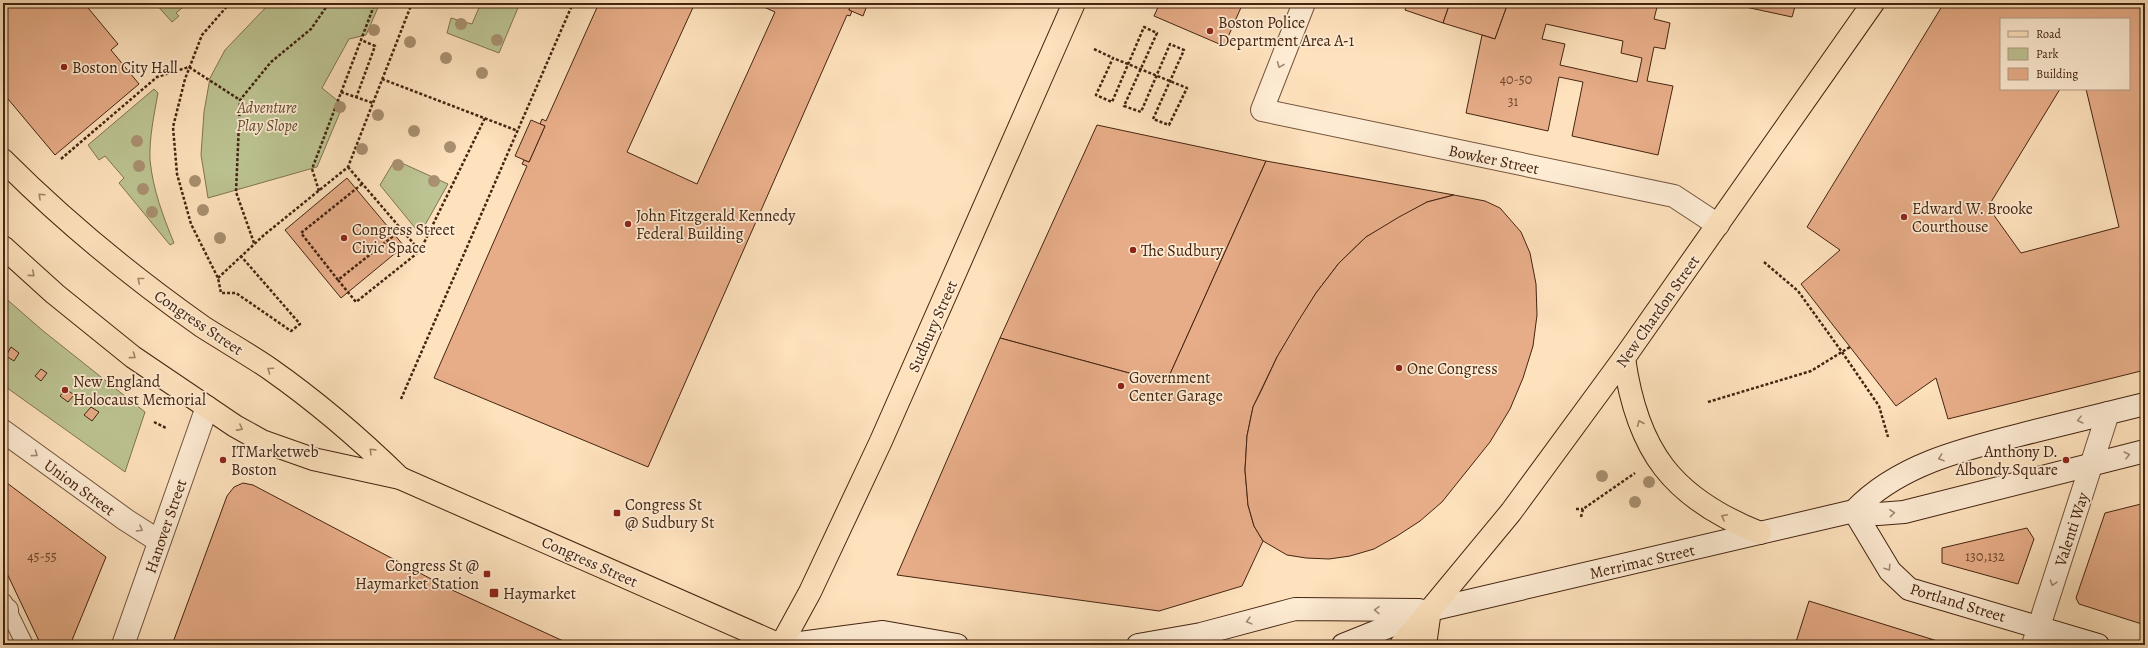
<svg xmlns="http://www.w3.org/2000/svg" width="2148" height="648" font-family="Alegreya,serif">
	<rect width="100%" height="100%" fill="#fee2bd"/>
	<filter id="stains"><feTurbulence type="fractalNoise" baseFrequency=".005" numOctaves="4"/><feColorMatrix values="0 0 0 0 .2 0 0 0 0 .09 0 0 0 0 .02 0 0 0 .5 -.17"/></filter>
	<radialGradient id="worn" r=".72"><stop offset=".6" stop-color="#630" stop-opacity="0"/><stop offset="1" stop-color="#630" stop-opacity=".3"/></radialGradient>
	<!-- green -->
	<g fill="#bdc493" stroke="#817452">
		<polygon points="155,3 188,3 176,13 179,16 172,22"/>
		<polygon points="270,3 380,3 366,35 349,39 322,88 343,105 317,167 208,198 201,155 204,112 210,78 225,50"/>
		<polygon points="481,3 520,3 499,53 447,33 451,18 472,24"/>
		<path d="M 154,89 L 158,93 C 154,115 149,139 150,160 C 153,190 163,216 174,243 L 170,245 L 119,183 L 124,178 L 105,156 L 99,160 L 88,145 Z"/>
		<polygon points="395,160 448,184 420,234 380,185"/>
		<polygon points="3,296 42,330 145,412 125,472 3,385"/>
	</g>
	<!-- building -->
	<g fill="#e7ad88" stroke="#452410" fill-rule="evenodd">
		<polygon points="3,3 84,3 118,44 111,50 139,84 55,155 3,93"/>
		<polygon points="599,3 695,3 627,152 697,184 775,12 755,3 851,3 849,10 852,11 850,16 847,15 648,467 434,378 527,166 522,164 524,160 529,162 545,126 540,124 542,119 546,121"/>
		<polygon points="851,3 868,3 863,16 849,10"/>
		<polygon points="1160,3 1243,3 1224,46 1154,16"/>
		<polygon points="1407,3 1450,3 1443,23 1405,10"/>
		<polygon points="1450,3 1508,3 1495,39 1443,23"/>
		<path d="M 1508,3 L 1658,3 L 1654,19 L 1670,23 L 1665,49 L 1654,47 L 1647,81 L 1673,86 L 1658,155 L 1572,136 L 1583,82 L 1559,77 L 1548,131 L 1466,113 L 1482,35 L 1495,39 ZM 1546,24 L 1623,41 L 1621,53 L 1642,58 L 1637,82 L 1560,65 L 1565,44 L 1542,39 Z"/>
		<polygon points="1727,3 1796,3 1792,17"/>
		<path d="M 1944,3 L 2145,3 L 2145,370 L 1948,419 L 1936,378 L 1896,406 L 1801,284 L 1840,250 L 1807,227 ZM 2001,19 L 2129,19 L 2129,89 L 2086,89 L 2119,227 L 2021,253 L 1988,207 L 2060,89 L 2001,89 Z"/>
		<polygon points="531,120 545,126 529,162 515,156"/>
		<polygon points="1097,125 1266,161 1166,383 1000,338"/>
		<polygon points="1266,161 1454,195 1427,202 1366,237 1339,263 1316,293 1277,357 1253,407 1247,436 1245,470 1248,505 1254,526 1263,541 1242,586 1159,611 897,575 1000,338 1166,383"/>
		<polygon points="347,178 404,246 341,298 285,230"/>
		<polygon points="1454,195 1485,201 1500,208 1521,232 1530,253 1536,284 1537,315 1533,346 1523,378 1510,409 1490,442 1442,502 1420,521 1397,536 1374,549 1350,556 1329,559 1306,558 1287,555 1263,541 1254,526 1248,505 1245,470 1247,436 1253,407 1262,389 1277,357 1297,323 1316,293 1339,263 1366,237 1399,217 1427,202"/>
		<polygon points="11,347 19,353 14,361 6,356"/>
		<polygon points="41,369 47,373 41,381 35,376"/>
		<polygon points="66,389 74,395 68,402 60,396"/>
		<polygon points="91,407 99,412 92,421 84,415"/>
		<polygon points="3,480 106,557 70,645 41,645 3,565"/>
		<polygon points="243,483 253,485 452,590 572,645 172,645 227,496 234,487"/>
		<polygon points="2145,503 2145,625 2079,604 2076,598 2105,513"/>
		<polygon points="2027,528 2034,539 2018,584 1942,563 1942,548"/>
		<polygon points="1809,601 1931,639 1929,645 1795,645"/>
		<polygon points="1931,639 1951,645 1929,645"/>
	</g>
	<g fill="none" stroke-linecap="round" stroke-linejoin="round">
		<defs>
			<polyline id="lane" points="4,602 25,645"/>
			<g id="street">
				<polyline points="1304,3 1262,110 1674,196 1718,225"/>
				<polyline points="3,431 126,520 151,536 160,539"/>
				<polyline points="3,616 7,610"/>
				<polyline points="123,645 207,407"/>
				<polyline points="2033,645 2108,413"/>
			</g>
			<g id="secondary">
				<path d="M 1854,511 C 1900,462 1972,447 2035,431 C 2072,422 2108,413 2145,404"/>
				<polyline points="1854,511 1890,571 1909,589 2098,645"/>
				<polyline points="785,645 883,632 957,645"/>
				<polyline points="1138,645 1201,634 1295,609 1419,610"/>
				<polyline points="1343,645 1430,610 1854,511 1878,514 1904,512 2145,451"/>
			</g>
			<g id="primary">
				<path d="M 3,160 C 64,221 132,277 203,327 C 225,341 248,354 270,369 C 317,402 359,438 400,478"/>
				<polyline points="3,247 55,294 133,357 235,426 262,441 313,459 400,478 780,645"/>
				<path d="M 1624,358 C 1637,451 1672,498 1760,533"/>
				<polyline points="781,645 810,592 881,441 1074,3"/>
				<polyline points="1401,645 1511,512 1624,358 1873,3"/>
				<polyline points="1425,645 1430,610"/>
			</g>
		</defs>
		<!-- lane casing -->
		<use href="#lane" stroke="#73543b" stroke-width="18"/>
		<!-- street casing -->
		<use href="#street" stroke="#73543b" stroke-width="24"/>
		<!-- secondary casing -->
		<use href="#secondary" stroke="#452410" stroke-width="24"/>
		<!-- primary casing -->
		<use href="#primary" stroke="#452410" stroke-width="24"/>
		<!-- path -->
		<g stroke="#452410" stroke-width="2.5" stroke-dasharray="3 2" stroke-linecap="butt">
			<polyline points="230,3 202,35 185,79 173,127 177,174 191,224 218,278 221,293 236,293 291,331 300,324 240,255"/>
			<path d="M 1094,49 L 1113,58 L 1096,95 L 1112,102 L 1144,27 L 1157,33 L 1124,106 L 1141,112 L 1170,44 L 1184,50 L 1153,119 L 1169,125 L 1187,88 C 1162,78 1138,68 1113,58"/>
			<polyline points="382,79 518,131"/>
			<polyline points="341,92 373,103"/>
			<polyline points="356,98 375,46 361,40"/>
			<polyline points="61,159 157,77 189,67 240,100"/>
			<polyline points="348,167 420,251"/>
			<polyline points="362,184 301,233 338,280 401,230"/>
			<polyline points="319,191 312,169 375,3"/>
			<polyline points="254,243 236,192 240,100 271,62 311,29 329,3"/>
			<polyline points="1764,262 1798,291 1842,352 1879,406 1888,437"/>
			<polyline points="218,278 264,235 348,167 412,3"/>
			<polyline points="338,280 356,302 420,251 485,118"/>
			<polyline points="401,399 573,3"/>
			<polyline points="1708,402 1811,371 1850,347"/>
			<polyline points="154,422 166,428"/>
			<polyline points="1576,509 1583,509"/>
			<polyline points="1581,517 1583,509 1635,473"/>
		</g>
		<!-- lane -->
		<use href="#lane" stroke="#feecd4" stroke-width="16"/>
		<!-- street -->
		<use href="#street" stroke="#feecd4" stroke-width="22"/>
		<!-- secondary -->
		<use href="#secondary" stroke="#feecd4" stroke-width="22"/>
		<!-- primary -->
		<use href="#primary" stroke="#fee2bd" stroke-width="22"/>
	</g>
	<!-- trees -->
	<g fill="#a99070">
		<circle cx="461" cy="24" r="6"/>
		<circle cx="374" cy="30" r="6"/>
		<circle cx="497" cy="40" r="6"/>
		<circle cx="410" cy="42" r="6"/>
		<circle cx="446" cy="58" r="6"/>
		<circle cx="482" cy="73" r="6"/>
		<circle cx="340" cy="107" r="6"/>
		<circle cx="378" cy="115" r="6"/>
		<circle cx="414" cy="131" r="6"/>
		<circle cx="137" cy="141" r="6"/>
		<circle cx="450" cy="147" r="6"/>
		<circle cx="362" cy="149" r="6"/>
		<circle cx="398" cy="165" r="6"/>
		<circle cx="139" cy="166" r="6"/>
		<circle cx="195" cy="181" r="6"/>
		<circle cx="434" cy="181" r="6"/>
		<circle cx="143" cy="189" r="6"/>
		<circle cx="203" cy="210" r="6"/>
		<circle cx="152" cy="212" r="6"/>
		<circle cx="220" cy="238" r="6"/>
		<circle cx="1602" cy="476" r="6"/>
		<circle cx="1649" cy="482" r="6"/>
		<circle cx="1635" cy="502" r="6"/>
	</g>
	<!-- one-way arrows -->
	<defs><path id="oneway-chevron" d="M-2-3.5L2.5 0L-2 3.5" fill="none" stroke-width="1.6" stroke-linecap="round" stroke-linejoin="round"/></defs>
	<g stroke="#a28872">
		<use href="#oneway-chevron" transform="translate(1280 65) rotate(112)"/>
		<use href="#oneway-chevron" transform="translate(2080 420) rotate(166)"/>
		<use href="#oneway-chevron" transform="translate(35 454) rotate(36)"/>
		<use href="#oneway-chevron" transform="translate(2127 455) rotate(-14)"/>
		<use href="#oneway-chevron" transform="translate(1941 458) rotate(161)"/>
		<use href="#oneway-chevron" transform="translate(1892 513) rotate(-5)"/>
		<use href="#oneway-chevron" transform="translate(140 529) rotate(30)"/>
		<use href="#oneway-chevron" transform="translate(1888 568) rotate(56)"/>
		<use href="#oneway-chevron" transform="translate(2053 583) rotate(108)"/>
		<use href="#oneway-chevron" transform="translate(1377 610) rotate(-179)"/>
		<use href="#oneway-chevron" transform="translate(1249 621) rotate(165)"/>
	</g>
	<g stroke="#a28366">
		<use href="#oneway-chevron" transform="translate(41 196) rotate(-137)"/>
		<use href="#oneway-chevron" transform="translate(32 274) rotate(41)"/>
		<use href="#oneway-chevron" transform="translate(140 280) rotate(-141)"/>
		<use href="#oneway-chevron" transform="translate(133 356) rotate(36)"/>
		<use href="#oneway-chevron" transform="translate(270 370) rotate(-145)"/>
		<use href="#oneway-chevron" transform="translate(1640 423) rotate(-113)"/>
		<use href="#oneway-chevron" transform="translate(240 428) rotate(29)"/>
		<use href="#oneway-chevron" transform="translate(372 451) rotate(-136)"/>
		<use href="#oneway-chevron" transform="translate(1724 517) rotate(-153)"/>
	</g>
	<!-- markers -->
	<g fill="#8f2418" stroke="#feecd4" stroke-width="1.5">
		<circle cx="1210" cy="31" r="4"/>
		<circle cx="64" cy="67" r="4"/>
		<circle cx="1904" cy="217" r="4"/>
		<circle cx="628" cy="224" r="4"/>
		<circle cx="344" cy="238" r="4"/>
		<circle cx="1133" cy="250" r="4"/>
		<circle cx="1399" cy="368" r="4"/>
		<circle cx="1121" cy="386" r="4"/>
		<circle cx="65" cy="390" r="4"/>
		<circle cx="223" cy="460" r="4"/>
		<circle cx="2066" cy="460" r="4"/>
		<rect x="613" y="509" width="8" height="8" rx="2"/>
		<rect x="483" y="570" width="8" height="8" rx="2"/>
		<rect x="489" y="588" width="10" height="10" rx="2"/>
	</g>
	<g text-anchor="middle" stroke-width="3.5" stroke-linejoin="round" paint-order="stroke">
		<!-- number labels -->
		<g font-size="14" fill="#6e462e">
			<text x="1516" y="84">40-50</text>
			<text x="1513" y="106">31</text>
			<text x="42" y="561">45-55</text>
			<text x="1985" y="561">130,132</text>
		</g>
		<!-- poi labels -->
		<g font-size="16" fill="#452410" stroke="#feecd4" text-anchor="start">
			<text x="1218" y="28">Boston Police<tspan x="1218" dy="18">Department Area A-1</tspan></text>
			<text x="72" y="73">Boston City Hall</text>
			<text x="1912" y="214">Edward W. Brooke<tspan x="1912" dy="18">Courthouse</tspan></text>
			<text x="636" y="221">John Fitzgerald Kennedy<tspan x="636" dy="18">Federal Building</tspan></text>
			<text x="352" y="235">Congress Street<tspan x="352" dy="18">Civic Space</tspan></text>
			<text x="1141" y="256">The Sudbury</text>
			<text x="1407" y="374">One Congress</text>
			<text x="1129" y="383">Government<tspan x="1129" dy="18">Center Garage</tspan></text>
			<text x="73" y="387">New England<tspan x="73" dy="18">Holocaust Memorial</tspan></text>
			<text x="231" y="457">ITMarketweb<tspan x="231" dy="18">Boston</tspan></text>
			<text x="2058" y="457" text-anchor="end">Anthony D.<tspan x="2058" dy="18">Albondy Square</tspan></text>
			<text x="625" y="510">Congress St<tspan x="625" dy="18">@ Sudbury St</tspan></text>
			<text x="479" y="571" text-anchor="end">Congress St @<tspan x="479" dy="18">Haymarket Station</tspan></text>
			<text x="503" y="599">Haymarket</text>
		</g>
		<!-- park labels -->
		<g font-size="16" font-style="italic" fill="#634c31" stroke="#feecd4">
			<text x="267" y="113">Adventure<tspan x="267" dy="18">Play Slope</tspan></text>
		</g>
		<!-- street labels -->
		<g font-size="16" fill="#452410" stroke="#feecd4">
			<text transform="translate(1494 159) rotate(12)" y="6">Bowker Street</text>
			<text transform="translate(1657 311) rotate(-55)" y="6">New Chardon Street</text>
			<text transform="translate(199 322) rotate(34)" y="6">Congress Street</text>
			<text transform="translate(932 326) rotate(-66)" y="6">Sudbury Street</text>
			<text transform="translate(80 487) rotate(36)" y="6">Union Street</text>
			<text transform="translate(165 526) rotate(-71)" y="6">Hanover Street</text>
			<text transform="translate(2071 529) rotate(-72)" y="6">Valenti Way</text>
			<text transform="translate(590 561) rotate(24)" y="6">Congress Street</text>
			<text transform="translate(1642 561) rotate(-13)" y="6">Merrimac Street</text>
			<text transform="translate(1958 602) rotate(17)" y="6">Portland Street</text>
		</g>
	</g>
	<!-- margin -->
	<rect width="2148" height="648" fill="none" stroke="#fee2bd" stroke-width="16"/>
	<rect x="4" y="4" width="2140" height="640" fill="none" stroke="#452410" stroke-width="2"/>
	<rect x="8" y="8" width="2132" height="632" fill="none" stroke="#452410"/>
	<!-- legend -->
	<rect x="2000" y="18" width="130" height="72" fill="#feecd4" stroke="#b49c86"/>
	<rect x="2008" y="31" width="20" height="6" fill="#fee2bd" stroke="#b49c86"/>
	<text x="2036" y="38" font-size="12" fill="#452410">Road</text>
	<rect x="2008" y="48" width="20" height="12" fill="#bdc493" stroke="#b49c86"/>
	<text x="2036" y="58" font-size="12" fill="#452410">Park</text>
	<rect x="2008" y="68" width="20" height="12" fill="#e7ad88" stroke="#b49c86"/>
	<text x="2036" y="78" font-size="12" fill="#452410">Building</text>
	<rect width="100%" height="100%" filter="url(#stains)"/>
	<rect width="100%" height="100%" fill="url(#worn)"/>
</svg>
